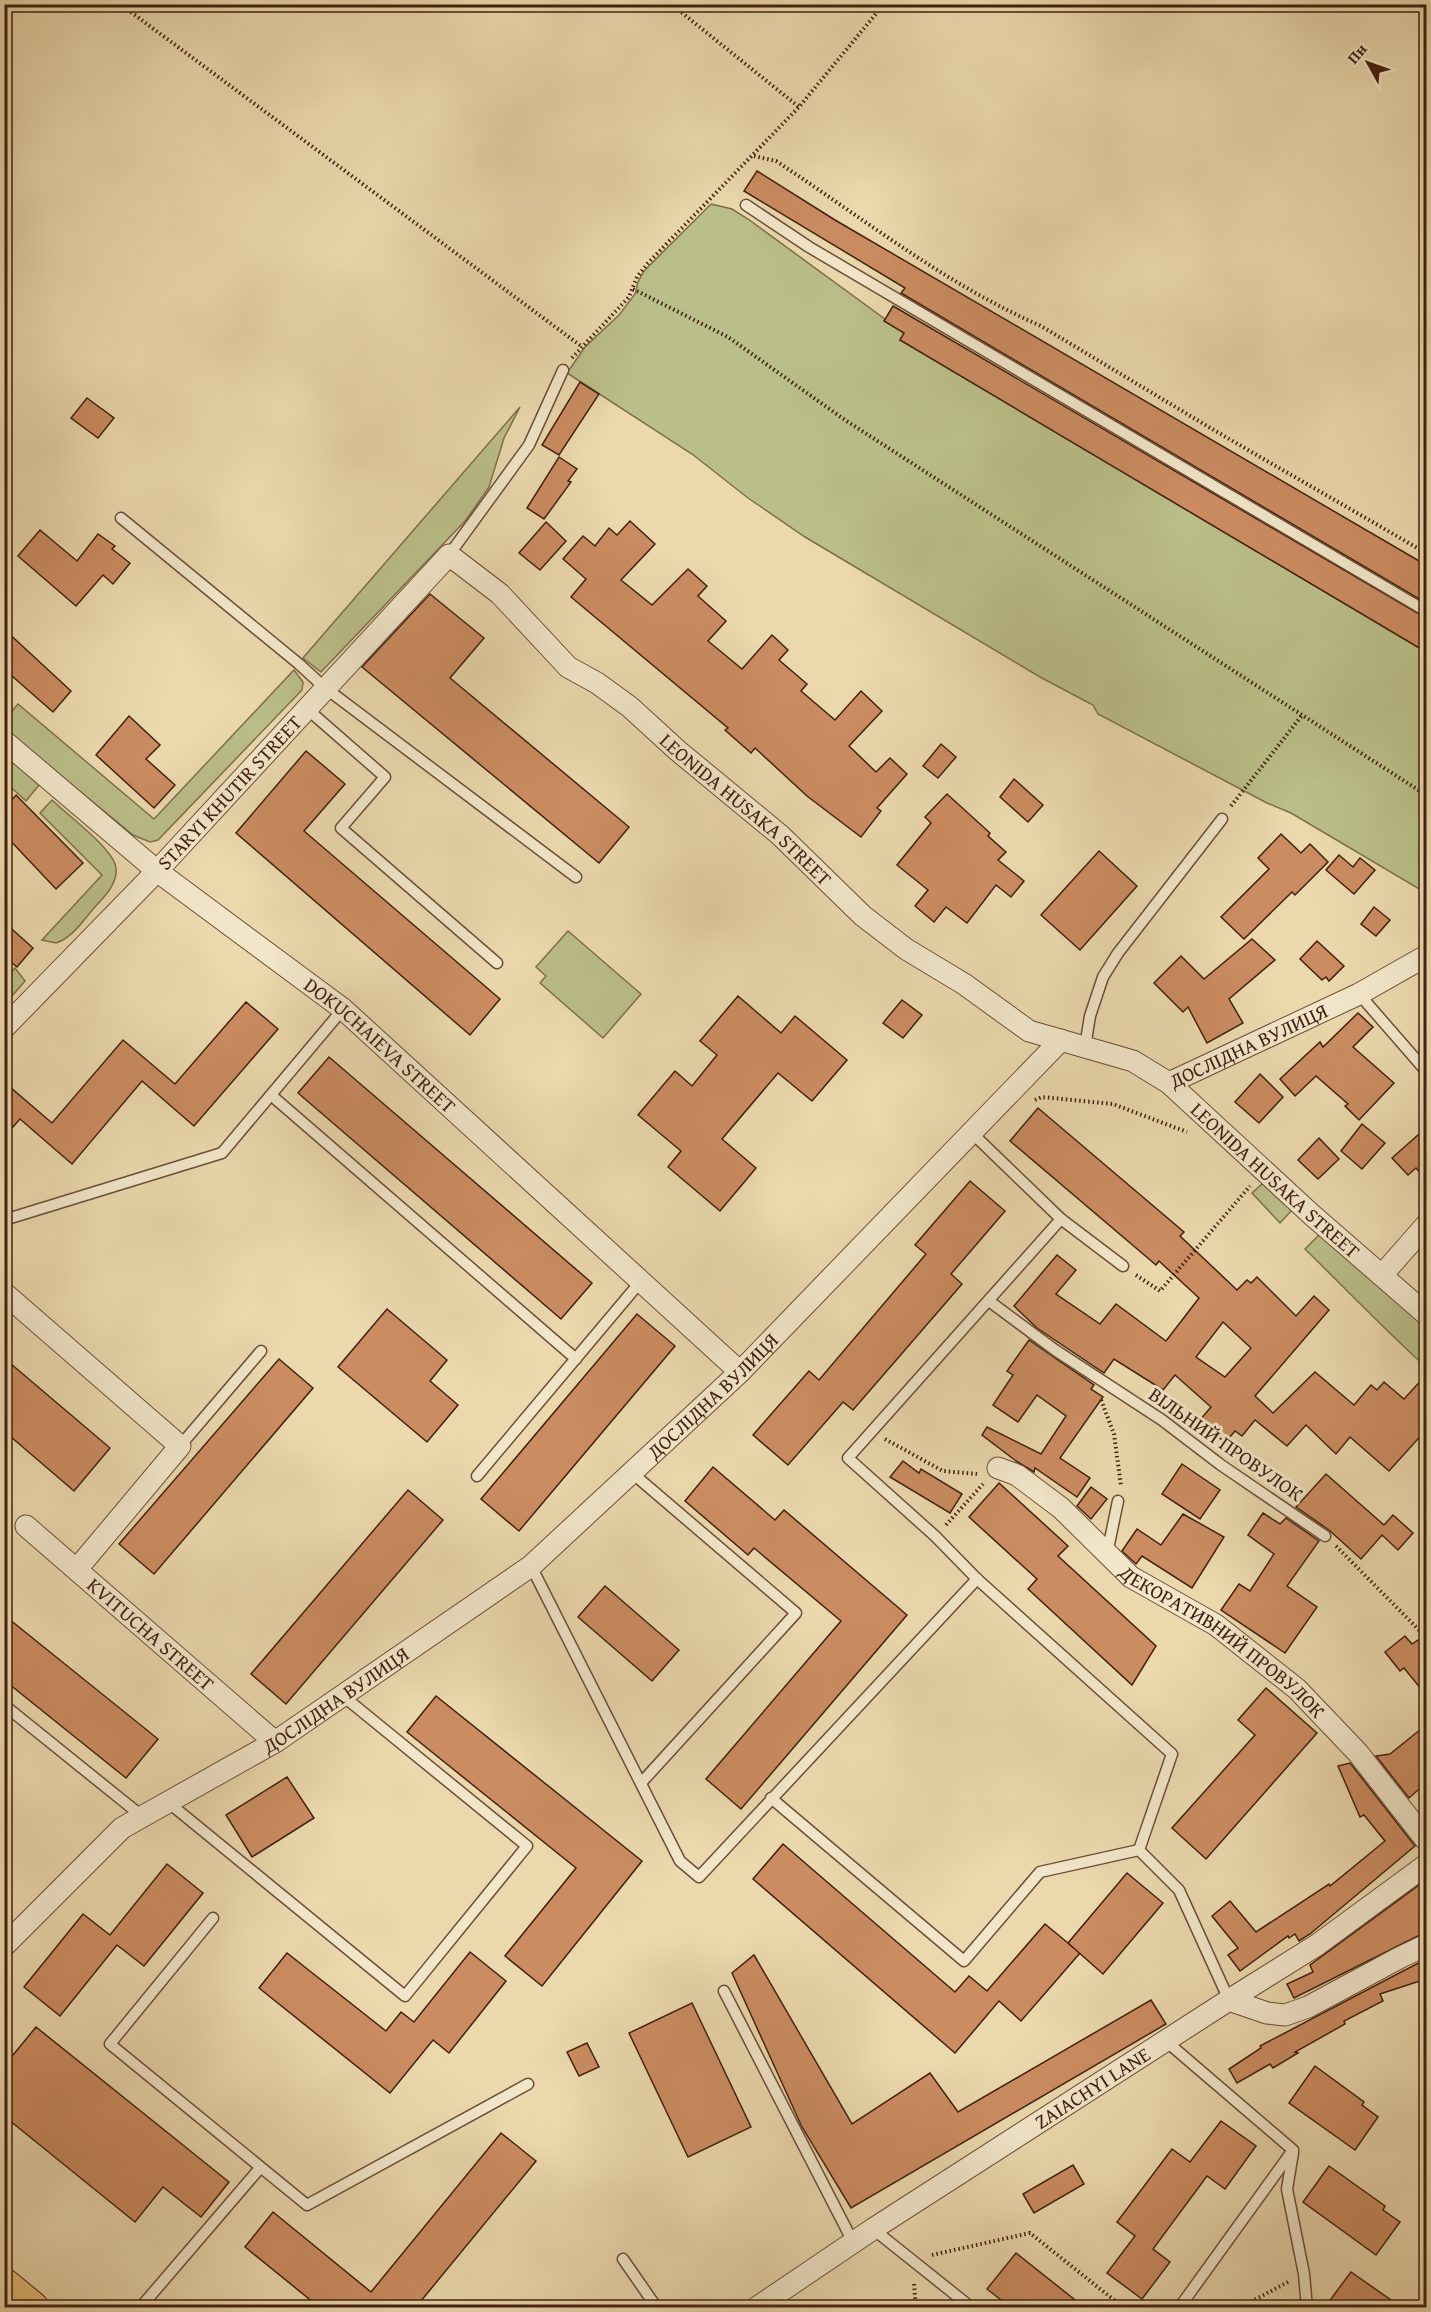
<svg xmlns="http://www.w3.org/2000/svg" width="1431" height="2312" font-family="'Gentium Book Plus',serif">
	<rect width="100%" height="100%" fill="#ebd8ad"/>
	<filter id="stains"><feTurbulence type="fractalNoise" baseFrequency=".00333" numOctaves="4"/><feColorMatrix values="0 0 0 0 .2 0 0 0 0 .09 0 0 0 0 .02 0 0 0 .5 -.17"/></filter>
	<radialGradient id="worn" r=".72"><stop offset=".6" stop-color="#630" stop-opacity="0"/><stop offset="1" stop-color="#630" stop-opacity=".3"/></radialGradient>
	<!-- green -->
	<g fill="#babe88" stroke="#7e6f4c" stroke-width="1.5">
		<polygon points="711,204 732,209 748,219 904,333 900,340 1426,652 1426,893 1291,813 1267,803 1098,714 1093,705 1040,677 805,537 748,498 692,454 567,373 585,347 619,315 635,294 638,282 644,271"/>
		<polygon points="520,407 504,438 489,487 466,520 321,672 303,658"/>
		<polygon points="294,670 303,682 302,690 158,840 150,842 133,835 5,730 5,719 18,704 154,819"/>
		<polygon points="4,748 34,772 30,777 39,785 26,801 5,782"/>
		<path d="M 52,800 C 66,814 114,849 116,868 C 118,884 103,898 94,908 C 83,921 72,938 56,943 L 42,940 L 102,875 L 40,813 Z"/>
		<polygon points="568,931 641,994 603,1038 540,983 546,976 536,967"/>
		<polygon points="15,968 25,981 5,1004 5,979"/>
		<polygon points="1263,1183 1292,1210 1280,1223 1252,1193"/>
		<path d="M 1319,1235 L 1426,1325 L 1426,1367 C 1384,1329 1346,1289 1305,1249 Z"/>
	</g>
	<!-- building -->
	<g fill="#cb8c61" stroke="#422010" stroke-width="1.5" fill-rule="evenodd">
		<polygon points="757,171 835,220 1426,565 1426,603 901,293 905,288 744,191"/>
		<polygon points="893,306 1426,618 1426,652 900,340 904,333 884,321"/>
		<polygon points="580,382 599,394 559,455 542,445"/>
		<polygon points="87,398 114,418 98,438 71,418"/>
		<polygon points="559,457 577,469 568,481 571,482 544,519 527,508"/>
		<polygon points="630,521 655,544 621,580 652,605 688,569 707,586 698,596 726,621 708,641 742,669 772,635 788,650 779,660 807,684 801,691 835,720 861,691 882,711 849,746 876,772 890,758 907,774 877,808 881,811 861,837 807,796 755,748 751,753 725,730 728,728 571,597 586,579 563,559 583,536 595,546 609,528 617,535"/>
		<polygon points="546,522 566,541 540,570 519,553"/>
		<polygon points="40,530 77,561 98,534 115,546 112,549 130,563 113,584 103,575 76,606 18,556"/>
		<polygon points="430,594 484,638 450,678 629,827 599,863 362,667"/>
		<polygon points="4,629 71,691 53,712 4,669"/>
		<polygon points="129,716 160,745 146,759 175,785 154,808 96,755"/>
		<polygon points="941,744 956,757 938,778 923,766"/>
		<polygon points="306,751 345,784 304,831 500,999 470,1035 236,833"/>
		<polygon points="1014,779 1043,805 1028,822 1000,797"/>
		<polygon points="947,794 990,833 988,836 1006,852 998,860 1024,881 1011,897 996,885 967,923 946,907 934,922 915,906 928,890 897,865 931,823 925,817"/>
		<polygon points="16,795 83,863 56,889 4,834 4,809"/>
		<polygon points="1281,834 1301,853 1310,844 1328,862 1295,895 1292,892 1244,939 1221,917 1269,869 1258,858"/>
		<polygon points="1099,851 1137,886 1080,950 1041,915"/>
		<polygon points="1339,855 1353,867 1360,858 1375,870 1354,894 1326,870"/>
		<polygon points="1374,907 1390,920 1376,936 1361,924"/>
		<polygon points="4,922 33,948 17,967 4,956"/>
		<polygon points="1252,939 1275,960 1229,999 1243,1023 1207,1043 1188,1007 1183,1012 1154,983 1181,956 1204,979"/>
		<polygon points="1317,941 1344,966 1329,981 1326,977 1322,980 1300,959"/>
		<polygon points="738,996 781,1033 795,1016 847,1060 812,1101 778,1073 722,1139 756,1168 720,1211 668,1167 681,1151 638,1115 675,1071 692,1086 717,1055 700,1041"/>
		<polygon points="902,1000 922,1015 903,1038 883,1023"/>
		<polygon points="246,1002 278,1029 194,1126 142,1081 72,1164 20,1119 4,1137 4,1082 52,1123 123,1040 175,1084"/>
		<polygon points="1358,1013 1373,1027 1353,1047 1394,1083 1359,1120 1345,1106 1348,1104 1316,1076 1295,1096 1280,1079 1320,1042 1323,1047"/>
		<polygon points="329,1057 592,1283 561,1319 298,1093"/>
		<polygon points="1260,1074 1283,1097 1259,1123 1235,1102"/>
		<path d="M 1038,1108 L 1184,1232 L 1180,1236 L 1237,1290 L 1247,1280 L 1251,1283 L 1257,1277 L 1296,1316 L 1314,1296 L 1329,1310 L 1255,1396 L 1273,1413 L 1315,1372 L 1354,1405 L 1371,1385 L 1377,1390 L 1384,1382 L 1404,1399 L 1426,1375 L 1426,1419 L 1420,1426 L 1425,1431 L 1389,1471 L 1350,1437 L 1336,1454 L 1306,1425 L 1287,1446 L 1255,1420 L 1242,1436 L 1235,1431 L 1225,1443 L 1200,1420 L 1211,1407 L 1175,1375 L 1163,1390 L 1114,1359 L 1104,1373 L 1037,1328 L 1014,1306 L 1057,1255 L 1076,1270 L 1056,1294 L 1100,1324 L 1116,1304 L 1166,1341 L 1199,1298 L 1159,1261 L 1156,1265 L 1010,1141 ZM 1223,1322 L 1251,1348 L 1225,1377 L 1196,1357 Z"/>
		<polygon points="1362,1124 1385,1143 1362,1169 1341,1151"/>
		<polygon points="1426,1128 1426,1180 1416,1168 1408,1175 1392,1158"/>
		<polygon points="1319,1138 1339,1159 1318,1179 1298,1160"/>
		<polygon points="970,1181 1005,1211 951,1274 962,1284 853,1410 843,1402 788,1465 753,1435 809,1371 819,1380 926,1254 915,1245"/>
		<polygon points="387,1309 447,1360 430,1381 458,1405 427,1442 338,1367"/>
		<polygon points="637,1314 675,1346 519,1531 481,1499"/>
		<polygon points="1029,1340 1094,1385 1091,1389 1103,1397 1060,1458 1090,1478 1077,1497 1035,1468 1034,1472 1016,1461 982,1435 987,1427 1041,1454 1066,1416 1037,1395 1018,1422 993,1405 1013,1375 1007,1371"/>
		<polygon points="4,1358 110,1448 74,1491 4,1431"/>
		<polygon points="279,1359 313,1388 154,1574 119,1544"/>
		<polygon points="903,1461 919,1473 921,1469 962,1494 950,1513 890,1477"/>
		<polygon points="1182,1464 1220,1490 1200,1519 1162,1494"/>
		<polygon points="713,1467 775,1520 784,1510 907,1615 741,1809 706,1779 841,1621 754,1548 748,1555 685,1501"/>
		<polygon points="1326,1474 1384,1525 1393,1515 1413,1533 1398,1550 1382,1535 1361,1559 1329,1530 1296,1507"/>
		<polygon points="999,1483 1068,1546 1058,1556 1156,1646 1132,1685 1028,1589 1037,1579 969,1517"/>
		<polygon points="1091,1487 1107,1499 1091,1519 1077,1506"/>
		<polygon points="408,1490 443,1520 286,1704 251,1674"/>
		<polygon points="1263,1513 1280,1524 1286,1518 1319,1541 1287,1586 1317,1607 1285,1653 1221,1610 1239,1584 1250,1591 1274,1554 1248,1535"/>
		<polygon points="1183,1514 1224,1537 1192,1588 1142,1556 1136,1564 1122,1551 1137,1529 1161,1545"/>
		<polygon points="605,1586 679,1650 652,1681 578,1617"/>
		<polygon points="4,1615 158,1739 126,1778 4,1680"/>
		<polygon points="1405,1636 1412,1644 1418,1640 1426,1650 1426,1695 1404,1668 1400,1671 1385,1652"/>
		<polygon points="1266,1688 1317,1733 1206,1859 1172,1828 1255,1735 1238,1720"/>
		<polygon points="436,1696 642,1861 542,1986 505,1956 576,1868 407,1732"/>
		<polygon points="1426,1725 1426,1783 1409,1798 1376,1756 1390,1754"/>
		<polygon points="1350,1763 1415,1846 1310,1934 1299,1941 1295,1934 1289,1938 1288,1936 1240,1971 1228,1955 1238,1948 1212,1916 1230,1901 1256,1932 1329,1884 1330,1886 1385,1841 1364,1815 1360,1817 1338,1766"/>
		<polygon points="287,1777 314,1818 252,1857 226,1815"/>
		<polygon points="783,1844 955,1992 969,1976 987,1991 1045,1924 1080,1953 1021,2021 999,2001 955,2053 753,1879"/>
		<polygon points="167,1864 203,1893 144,1966 117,1945 60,2016 24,1987 83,1914 110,1935"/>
		<polygon points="1127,1873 1163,1903 1103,1974 1068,1943"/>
		<polygon points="1426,1880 1426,1932 1294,1998 1287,1984 1313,1972 1310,1965"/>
		<polygon points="470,1952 506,1981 449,2053 433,2040 390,2093 259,1988 287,1953 386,2031 401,2012 414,2022"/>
		<polygon points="754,1955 852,2124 930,2073 958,2112 1151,2000 1166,2024 851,2208 802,2127 732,1973"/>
		<polygon points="1426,1959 1426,1979 1380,1994 1383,2001 1344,2021 1345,2024 1295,2052 1298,2053 1273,2068 1270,2064 1237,2083 1229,2069 1261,2048 1260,2046"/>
		<polygon points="692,2003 751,2127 688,2157 629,2033"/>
		<polygon points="36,2027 229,2182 201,2217 163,2187 135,2222 4,2116 4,2066"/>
		<polygon points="587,2043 599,2067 579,2076 567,2052"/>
		<polygon points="1315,2066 1364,2102 1362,2105 1378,2117 1355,2150 1289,2103"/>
		<polygon points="1221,2121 1256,2146 1225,2189 1207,2176 1153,2249 1170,2262 1142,2299 1107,2273 1135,2236 1117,2222 1172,2149 1190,2162"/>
		<polygon points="501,2133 536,2161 416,2307 319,2307 245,2247 273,2212 371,2292"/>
		<polygon points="1073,2165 1084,2184 1034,2213 1023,2194"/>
		<polygon points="1329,2166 1385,2206 1383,2210 1400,2222 1376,2255 1303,2202"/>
		<polygon points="1016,2253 1084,2307 1010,2307 987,2289"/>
		<polygon points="1351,2272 1401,2307 1325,2307"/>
	</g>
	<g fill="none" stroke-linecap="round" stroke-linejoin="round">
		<defs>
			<g id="lane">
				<polyline points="746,205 809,247 1426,611"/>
				<polyline points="121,518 299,664 324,687 576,877"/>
				<polyline points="449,555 529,445 563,370"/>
				<polyline points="306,708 385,777 341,828 497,963"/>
				<polyline points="1359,994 1426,1071"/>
				<polyline points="1085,1047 1090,1016 1103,977 1118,953 1222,819"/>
				<polyline points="271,1095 576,1359"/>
				<polyline points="972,1133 1061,1219 848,1458 935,1536 977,1579 1172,1754 1139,1850"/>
				<polyline points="1061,1219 1123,1266"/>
				<polyline points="4,1220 222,1153 343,1009"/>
				<polyline points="989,1301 1055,1350 1162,1420 1221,1465 1325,1536"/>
				<polyline points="180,1446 261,1351"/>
				<polyline points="631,1472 796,1613 641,1783"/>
				<polyline points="477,1476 641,1281"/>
				<polyline points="1107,1554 1118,1501"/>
				<polyline points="531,1566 680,1861 699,1877 977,1579"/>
				<polyline points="4,1705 143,1817"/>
				<polyline points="771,1798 964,1961 1040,1872 1139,1850 1179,1890 1229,2000"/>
				<polyline points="169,1803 405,1996 527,1846 343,1696"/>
				<polyline points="213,1918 110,2044 307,2205 528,2084"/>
				<polyline points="724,1991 853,2242"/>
				<polyline points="1167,2042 1293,2150 1179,2308"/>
				<polyline points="1293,2153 1287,2189 1304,2274 1307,2308"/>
				<polyline points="873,2229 972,2308"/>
				<polyline points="623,2259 657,2308"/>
				<polyline points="140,2308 260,2168"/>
			</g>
			<g id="street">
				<path id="s1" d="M 4,741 L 157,871 L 343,1009 L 740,1372"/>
				<path id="s2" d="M 4,1028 L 157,871 L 449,555 L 500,594 L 568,667 L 597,683 L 630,707 L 677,750 L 780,835 L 863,916 L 906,949 L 964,984 L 1029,1031 L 1133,1061 L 1169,1083 L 1359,994 L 1426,956"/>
				<path id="s3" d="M 1169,1083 L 1312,1215 L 1426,1314"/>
				<polyline points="1383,1274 1426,1225"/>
				<polyline points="4,1293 180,1446 77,1569"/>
				<path id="s4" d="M 998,1468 L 1017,1475 L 1061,1508 L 1131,1577 L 1216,1625 L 1297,1689 L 1358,1753 L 1426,1840"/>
				<path id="s5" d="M 26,1526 L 275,1742"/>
				<path id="s6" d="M 4,1946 L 122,1828 L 275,1742 L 531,1566 L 740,1372 L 1061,1040"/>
				<polyline points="1229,2000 1267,2013 1285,2015 1308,2007 1399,1958 1426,1945"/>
				<path id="s7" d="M 756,2308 L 873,2229 L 1229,2000 L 1317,1945 L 1426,1865"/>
			</g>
			<polyline id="primary" points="4,2285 32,2308"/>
		</defs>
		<!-- lane casing -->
		<use href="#lane" stroke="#6c4e37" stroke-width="13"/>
		<!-- street casing -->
		<use href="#street" stroke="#6c4e37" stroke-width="23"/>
		<!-- primary casing -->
		<use href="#primary" stroke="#422010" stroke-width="35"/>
		<!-- path -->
		<g stroke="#422010" stroke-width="4" stroke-dasharray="1.5 3" stroke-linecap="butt">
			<polyline points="120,4 581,346"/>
			<polyline points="671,4 799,107"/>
			<path d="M 754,156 L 776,161 C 863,218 945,284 1041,326 L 1212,429 L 1426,553"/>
			<polyline points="633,289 728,337 845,420 1426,795"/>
			<polyline points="572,358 629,297 637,277 648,263 799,107 884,4"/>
			<polyline points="1231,806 1303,714"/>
			<polyline points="1035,1100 1042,1097 1113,1104 1187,1132"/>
			<polyline points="1136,1275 1160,1291 1250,1186"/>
			<polyline points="1101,1400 1114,1434 1121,1486"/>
			<polyline points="885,1439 943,1471 977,1474"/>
			<polyline points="4,1505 11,1511"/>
			<polyline points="946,1525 983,1484"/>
			<polyline points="1336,1546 1426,1637"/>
			<polyline points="932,2255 1030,2233 1124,2308"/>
			<polyline points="914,2284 916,2308"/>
			<polyline points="1239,2308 1290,2281"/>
		</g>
		<!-- lane -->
		<use href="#lane" stroke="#f2e6ca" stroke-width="10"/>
		<!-- street -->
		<use href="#street" stroke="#f2e6ca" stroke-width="21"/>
		<!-- primary -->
		<use href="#primary" stroke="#e6bc76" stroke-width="33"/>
	</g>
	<g text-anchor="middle" stroke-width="6" stroke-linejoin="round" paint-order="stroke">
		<!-- street labels -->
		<g font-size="20" fill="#422010" stroke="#f2e6ca">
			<text dy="7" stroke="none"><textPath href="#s2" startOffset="326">STARYI KHUTIR STREET</textPath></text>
			<text dy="7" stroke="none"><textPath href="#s2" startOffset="1042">LEONIDA HUSAKA STREET</textPath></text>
			<text dy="7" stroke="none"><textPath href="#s2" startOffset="1641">ДОСЛІДНА ВУЛИЦЯ</textPath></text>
			<text dy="7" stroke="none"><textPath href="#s1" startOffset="484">DOKUCHAIEVA STREET</textPath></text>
			<text dy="7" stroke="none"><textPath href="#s3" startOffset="144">LEONIDA HUSAKA STREET</textPath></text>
			<text dy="7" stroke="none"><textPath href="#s6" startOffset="902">ДОСЛІДНА ВУЛИЦЯ</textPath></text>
			<text transform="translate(1226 1444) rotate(35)" y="7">ВІЛЬНИЙ ПРОВУЛОК</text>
			<text dy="7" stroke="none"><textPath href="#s5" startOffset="165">KVITUCHA STREET</textPath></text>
			<text dy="7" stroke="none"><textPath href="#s4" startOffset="286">ДЕКОРАТИВНИЙ ПРОВУЛОК</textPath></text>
			<text dy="7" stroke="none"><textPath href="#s6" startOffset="416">ДОСЛІДНА ВУЛИЦЯ</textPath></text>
			<text dy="7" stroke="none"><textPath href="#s7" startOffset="402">ZAIACHYI LANE</textPath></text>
		</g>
	</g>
	<!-- margin -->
	<rect width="1431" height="2312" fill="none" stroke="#ebd8ad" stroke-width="24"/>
	<rect x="6" y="6" width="1419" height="2300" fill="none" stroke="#422010" stroke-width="3"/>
	<rect x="12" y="12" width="1407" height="2288" fill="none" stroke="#422010" stroke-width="1.5"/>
	<!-- north arrow -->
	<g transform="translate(1368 63) rotate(310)" stroke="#f2e6ca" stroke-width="4.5" paint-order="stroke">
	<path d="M0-4.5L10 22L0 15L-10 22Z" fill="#422010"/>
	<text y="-9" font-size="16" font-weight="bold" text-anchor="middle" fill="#422010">Пн</text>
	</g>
	<rect width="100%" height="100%" filter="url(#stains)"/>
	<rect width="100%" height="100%" fill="url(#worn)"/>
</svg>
